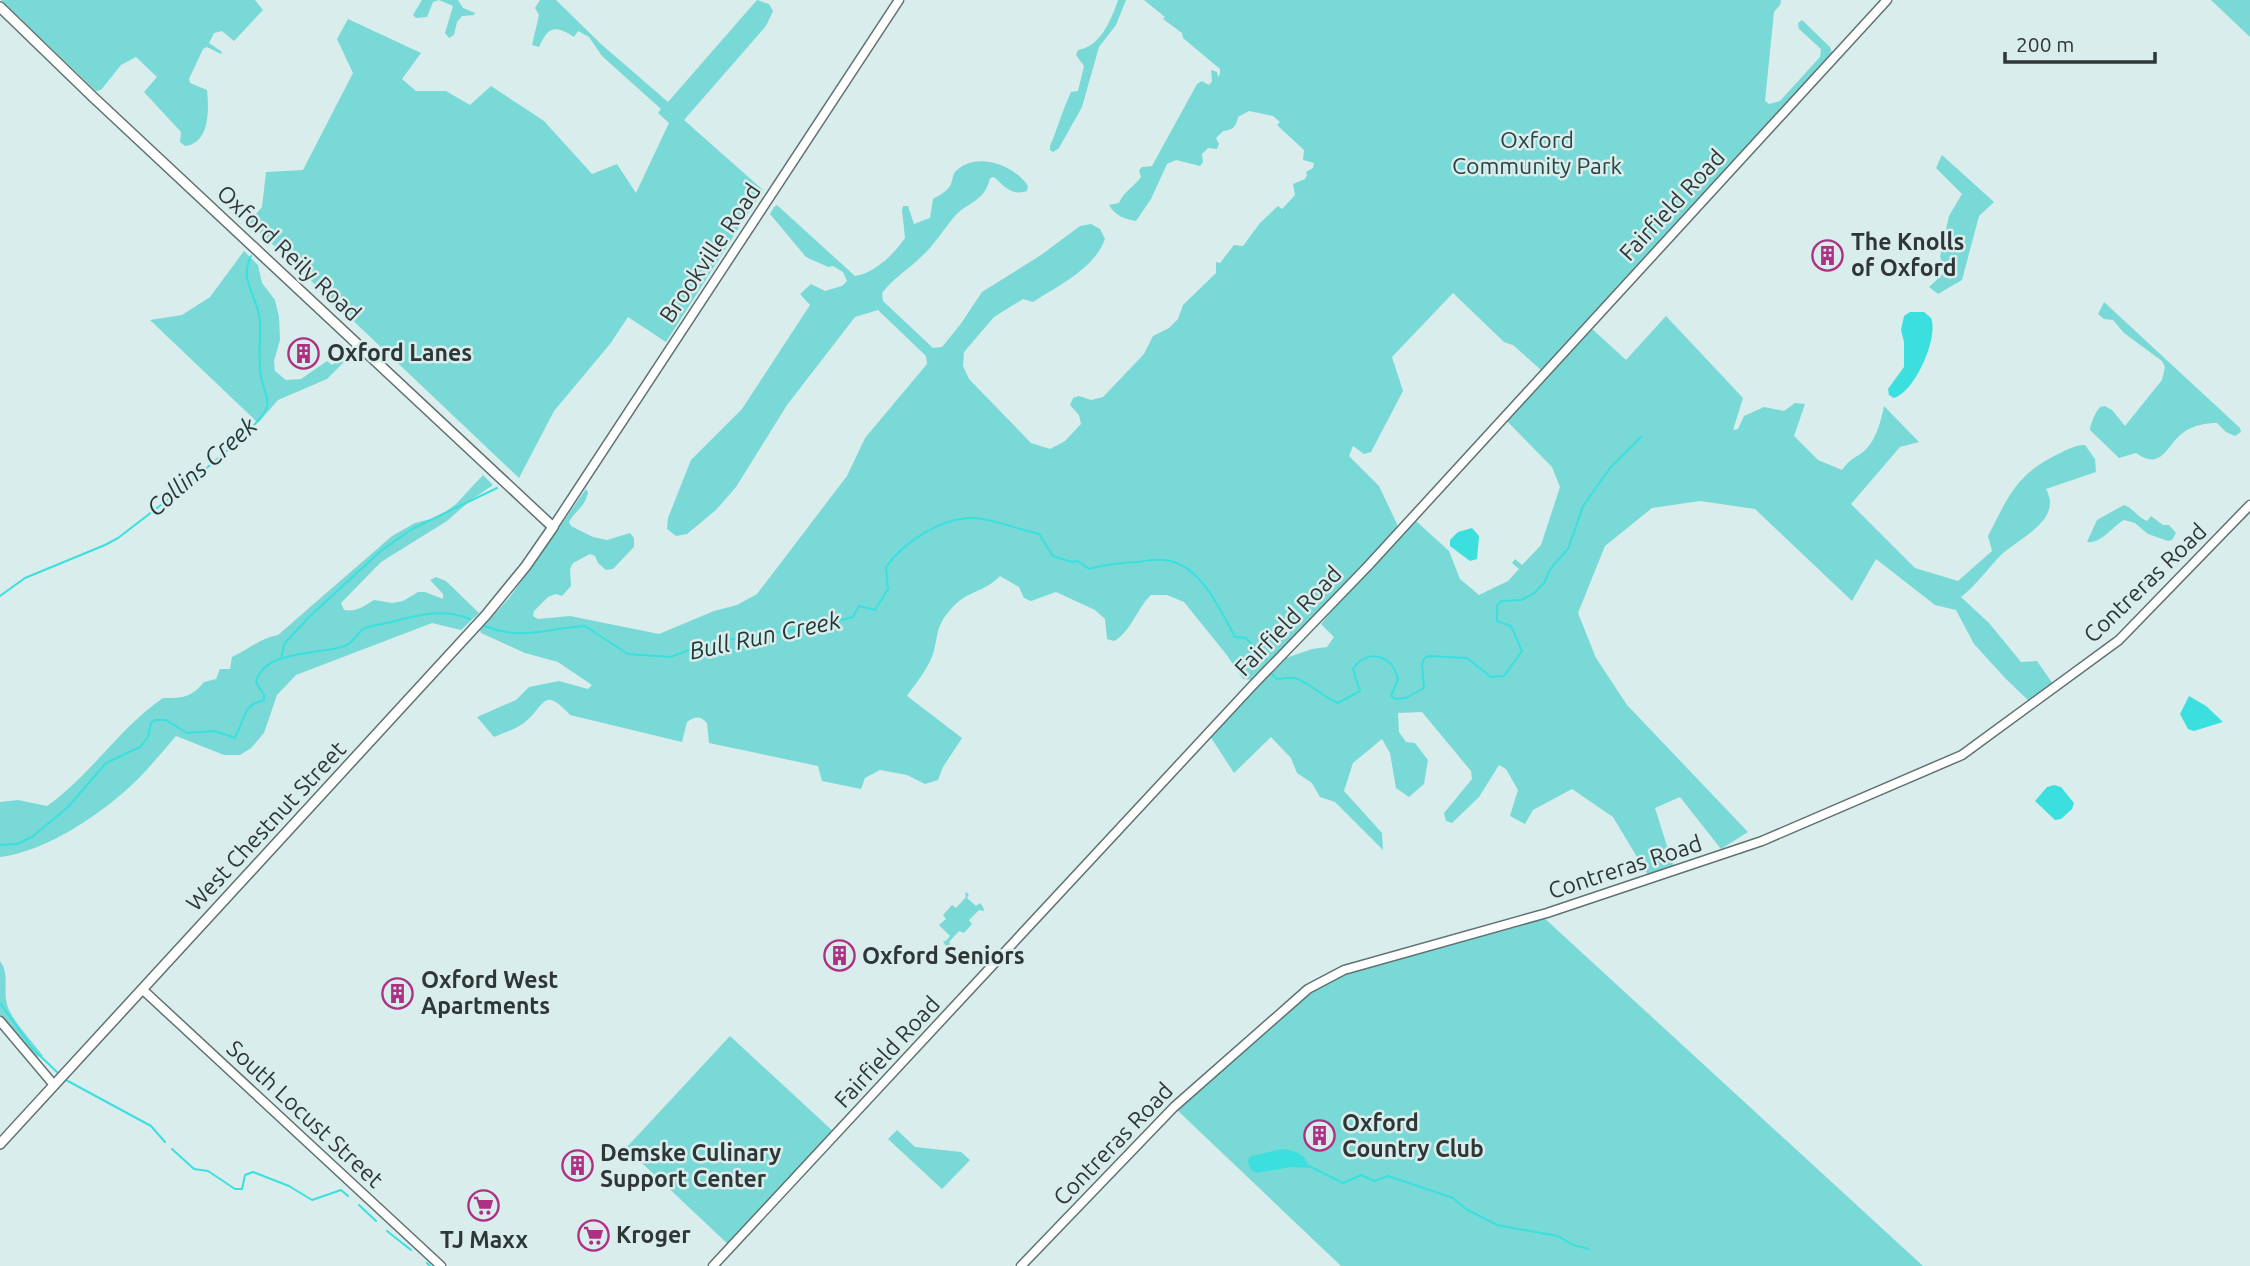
<svg xmlns="http://www.w3.org/2000/svg" width="2250" height="1266" font-family="Ubuntu,sans-serif">
	<rect width="100%" height="100%" fill="#d9edec"/>
	<!-- green -->
	<g fill="#79d9d7">
		<path d="M 1,0 L 255,0 L 263,10 L 234,41 L 222,31 L 214,33 L 209,43 L 222,52 L 221,54 L 207,47 L 203,49 L 189,79 L 190,83 L 207,90 C 209,110 210,143 185,146 L 180,142 L 181,132 L 144,92 L 157,77 L 136,57 L 121,65 L 101,90 L 96,91 Z"/>
		<polygon points="422,0 458,0 463,8 475,13 474,15 462,16 457,22 454,35 449,38 445,33 453,6 439,0 433,2 427,17 416,18 413,15"/>
		<path d="M 540,0 L 556,0 L 601,44 L 668,102 L 757,0 L 769,4 L 773,11 L 766,26 L 684,120 L 763,190 L 666,342 L 628,317 L 610,344 L 554,411 L 519,478 L 249,222 L 262,207 L 266,172 L 303,170 L 353,73 L 337,39 L 348,19 L 421,53 L 402,79 L 416,91 L 446,91 L 470,105 L 491,86 L 544,121 L 592,174 L 617,164 L 636,193 L 669,123 L 658,113 L 661,109 L 602,56 L 589,37 L 578,31 L 574,37 C 556,25 548,26 539,47 L 532,45 L 539,15 L 535,8 Z"/>
		<path d="M 1118,0 L 1126,0 L 1116,25 L 1099,47 L 1082,107 L 1059,148 L 1053,152 L 1050,150 L 1050,146 C 1058,127 1063,109 1071,92 L 1078,91 L 1084,66 L 1076,55 L 1078,50 C 1082,49 1086,48 1089,46 C 1104,38 1113,15 1118,0 Z"/>
		<path d="M 1144,0 L 1781,0 L 1780,5 L 1774,12 L 1765,101 L 1769,104 L 1780,101 L 1820,57 L 1821,49 L 1799,29 L 1798,23 L 1802,20 L 1830,47 L 1832,53 L 1762,130 L 1761,137 L 1546,370 L 1544,368 L 1541,370 L 1513,345 L 1504,342 L 1453,293 L 1392,357 L 1403,391 L 1371,452 L 1364,454 L 1353,446 L 1349,456 L 1379,486 L 1397,524 L 1397,531 L 1253,680 L 1243,679 L 1226,654 L 1184,602 L 1167,595 L 1151,595 C 1137,608 1131,632 1114,641 L 1107,639 L 1105,619 L 1095,610 L 1056,592 L 1031,601 L 1024,598 L 1019,587 L 1000,576 C 984,593 967,590 951,609 C 935,627 939,634 933,654 C 928,669 916,683 907,696 L 962,738 L 943,767 L 938,780 L 925,784 L 907,775 L 880,770 L 865,778 L 861,789 L 822,781 L 818,766 L 709,743 L 707,723 C 700,716 696,716 687,722 L 682,742 L 570,715 C 542,685 546,706 524,723 C 516,729 503,733 494,737 L 477,717 L 516,700 L 529,687 L 559,681 L 588,689 L 592,685 L 558,662 L 525,653 L 481,633 L 480,630 L 510,597 L 586,489 L 588,492 C 586,506 575,511 569,522 L 571,526 L 593,537 L 607,540 L 630,533 L 634,538 L 634,547 L 613,569 L 606,570 L 598,563 L 595,556 L 590,554 L 573,563 L 570,569 L 571,586 L 562,596 L 556,594 L 548,597 L 534,611 L 533,616 L 538,619 L 570,616 L 659,634 L 714,611 L 737,605 L 757,594 L 847,476 L 865,438 L 927,364 L 926,356 L 878,310 L 855,317 L 787,405 L 736,487 L 716,510 L 687,534 L 676,536 L 667,529 L 668,518 L 691,460 L 742,409 L 810,305 L 800,294 L 811,284 L 825,291 L 842,286 L 847,281 L 843,272 L 833,266 L 828,267 L 806,257 L 770,214 L 774,207 L 777,205 L 855,276 C 874,274 895,253 905,238 L 902,210 L 903,206 L 908,206 L 914,224 L 930,218 L 933,199 C 938,196 946,192 950,186 C 953,181 952,175 956,171 C 977,151 1014,165 1028,186 L 1027,191 C 1012,196 1005,187 994,177 L 990,178 C 984,203 968,201 954,217 C 943,230 935,244 922,256 C 909,269 893,278 882,293 L 883,301 L 933,348 L 942,347 L 960,325 L 982,292 L 1041,255 L 1080,226 L 1091,224 L 1100,229 L 1105,239 C 1094,269 1059,285 1033,302 L 1023,299 L 994,317 L 964,352 L 963,366 L 969,379 L 1031,443 L 1050,449 L 1065,441 L 1081,424 L 1079,415 L 1070,405 L 1073,398 L 1079,396 L 1091,400 L 1103,397 L 1144,354 L 1153,336 L 1169,328 L 1178,319 L 1183,305 L 1216,273 L 1216,262 L 1220,263 L 1234,245 L 1243,246 L 1260,223 L 1278,206 L 1282,209 L 1295,195 L 1293,184 L 1305,179 L 1307,175 L 1306,172 L 1313,168 L 1314,163 L 1303,160 L 1304,150 L 1277,125 L 1280,122 L 1273,116 L 1249,111 L 1238,117 C 1236,127 1233,130 1223,131 L 1216,138 L 1219,144 L 1217,149 L 1208,148 L 1202,154 L 1203,162 L 1200,166 L 1176,160 L 1167,164 L 1151,199 L 1136,221 C 1125,219 1115,216 1109,205 L 1119,203 C 1124,191 1134,187 1141,177 L 1139,170 L 1142,167 L 1152,166 L 1197,84 L 1202,81 L 1209,85 L 1212,81 L 1211,70 L 1217,72 L 1218,77 L 1220,74 L 1220,69 L 1183,38 L 1182,33 L 1163,19 L 1165,17 Z"/>
		<polygon points="2211,0 2250,0 2250,37"/>
		<polygon points="1942,155 1994,202 1979,216 1962,280 1938,294 1929,287 1944,273 1945,267 1940,257 1949,216 1962,194 1936,168"/>
		<polygon points="244,251 258,265 262,283 275,300 279,317 280,340 274,361 275,371 286,380 301,379 327,361 332,365 348,348 353,353 327,379 278,400 258,423 150,320 182,315 210,297"/>
		<path d="M 2104,302 L 2240,428 L 2241,432 L 2235,436 L 2226,432 L 2217,423 C 2206,423 2194,425 2184,432 C 2166,444 2163,472 2136,453 L 2119,458 L 2090,430 C 2090,424 2096,411 2100,407 L 2105,406 L 2112,410 L 2125,426 L 2162,380 L 2165,367 L 2162,361 L 2124,333 L 2113,320 L 2104,319 L 2098,314 Z"/>
		<path d="M 1666,316 L 1743,398 L 1733,430 L 1738,429 L 1744,416 L 1764,407 L 1784,411 L 1795,403 L 1805,404 L 1794,436 L 1818,460 L 1842,470 C 1852,456 1858,458 1867,448 C 1877,437 1881,421 1884,406 L 1919,442 L 1900,447 L 1851,504 L 1915,568 L 1958,581 L 1992,551 L 1988,536 C 2008,498 2014,477 2054,456 C 2065,451 2073,445 2085,445 L 2095,459 L 2096,472 L 2046,489 C 2064,521 2016,539 1999,557 C 1986,571 1976,585 1961,597 L 1989,623 L 2021,662 L 2037,661 L 2053,684 L 2030,702 L 2006,679 L 1974,644 L 1956,610 L 1935,605 L 1876,559 L 1852,601 L 1755,509 L 1700,501 L 1652,508 L 1605,546 L 1578,613 L 1596,658 L 1627,705 L 1748,832 L 1721,849 L 1680,797 L 1655,808 L 1674,868 L 1649,877 L 1613,817 L 1572,789 L 1533,810 L 1525,824 L 1510,816 L 1518,790 L 1506,769 L 1499,765 L 1479,797 L 1452,823 L 1446,821 L 1444,813 L 1472,779 L 1471,771 L 1422,712 L 1398,713 L 1399,732 L 1406,742 L 1415,743 L 1428,760 L 1424,784 L 1409,797 L 1396,788 L 1390,753 L 1382,739 L 1353,763 L 1344,791 L 1382,833 L 1383,850 L 1335,802 L 1320,797 L 1312,783 L 1297,773 L 1291,758 L 1271,737 L 1234,773 L 1210,736 L 1286,658 L 1312,649 L 1327,647 L 1334,637 L 1321,624 L 1347,593 L 1416,521 L 1449,551 L 1460,579 L 1479,595 L 1508,581 L 1519,569 L 1512,563 L 1515,559 L 1522,565 L 1541,545 L 1560,487 L 1552,467 L 1505,419 L 1589,326 L 1626,360 Z"/>
		<path d="M 483,475 L 493,485 L 471,500 L 447,521 L 381,562 L 341,603 L 344,610 C 357,612 364,606 374,600 L 392,603 L 403,601 L 418,592 L 425,592 L 443,599 L 443,594 L 430,580 L 436,577 L 446,581 L 479,613 L 461,630 L 432,623 L 296,675 L 277,695 L 264,733 L 251,748 L 240,755 L 224,755 L 176,736 C 163,751 150,767 136,781 C 103,813 46,852 0,857 L 0,802 L 18,800 L 47,806 C 90,776 119,728 163,698 C 182,698 191,698 204,682 L 216,679 L 220,669 L 230,669 L 232,657 C 249,649 261,638 278,635 L 392,536 L 415,523 L 431,519 L 445,512 L 456,504 Z"/>
		<path d="M 2124,505 C 2133,508 2137,517 2147,521 L 2151,516 L 2163,525 L 2169,525 L 2176,533 L 2172,540 L 2168,541 L 2148,534 L 2135,523 L 2124,520 C 2112,527 2101,544 2087,542 L 2097,520 Z"/>
		<polygon points="965,892 969,894 967,898 976,906 980,903 983,907 984,911 979,910 969,920 972,924 964,933 959,931 949,942 951,946 946,946 943,941 946,941 950,936 939,925 946,919 943,915 952,905 956,908 966,897"/>
		<polygon points="1542,916 1923,1266 1341,1266 1176,1109 1304,995 1342,973"/>
		<path d="M 0,961 C 11,975 1,993 9,1010 C 17,1026 32,1041 43,1056 L 34,1057 L 0,1015 Z"/>
		<polygon points="730,1036 836,1134 731,1247 626,1148"/>
		<polygon points="897,1130 915,1147 961,1152 970,1160 942,1189 888,1139"/>
	</g>
	<!-- water -->
	<g fill="#3be0de">
		<path d="M 1910,312 L 1924,312 L 1931,318 C 1939,337 1915,392 1894,398 L 1889,395 L 1888,389 L 1904,367 L 1904,342 L 1901,330 L 1904,316 Z"/>
		<polygon points="1472,528 1479,536 1477,559 1470,561 1450,546 1450,540 1458,532"/>
		<polygon points="2189,696 2206,706 2223,722 2194,731 2188,729 2180,714"/>
		<polygon points="2054,785 2061,787 2074,803 2072,809 2061,819 2055,820 2035,801 2047,787"/>
		<path d="M 1281,1149 C 1295,1150 1306,1154 1309,1168 L 1292,1167 L 1256,1173 L 1251,1170 L 1248,1162 L 1249,1157 Z"/>
	</g>
	<g fill="none" stroke-linecap="round" stroke-linejoin="round">
		<!-- stream -->
		<g stroke="#3be0de" stroke-width="2">
			<path d="M 0,596 L 25,578 L 105,545 L 118,538 C 144,518 260,431 267,407 C 269,398 264,390 262,381 C 257,362 261,342 260,322 C 259,297 238,282 251,256"/>
			<path d="M 485,626 C 521,641 549,628 585,626 L 628,654 L 671,657 L 706,643 L 808,628 L 853,617 L 859,606 L 875,610 L 888,589 L 886,567 C 904,542 943,516 975,518 C 995,520 1018,529 1039,534 L 1053,556 L 1072,562 L 1078,561 L 1089,569 C 1105,564 1120,563 1137,562 C 1146,561 1155,559 1164,560 C 1200,563 1220,609 1235,637 L 1246,638 L 1266,660"/>
			<polyline points="281,659 284,644 310,616 382,550 412,529 497,488"/>
			<path d="M 1272,674 L 1277,679 C 1282,679 1290,677 1294,678 C 1304,679 1325,698 1338,703 L 1360,691 L 1353,669 C 1361,656 1377,651 1390,663 C 1394,666 1396,674 1398,679 L 1391,696 L 1395,699 L 1406,698 L 1424,688 L 1422,665 L 1424,659 L 1428,656 L 1467,658 L 1491,677 L 1504,676 L 1522,651 L 1511,626 L 1497,621 L 1497,606 L 1501,601 L 1521,600 L 1533,594 L 1544,583 L 1551,568 L 1568,549 L 1583,506 L 1610,468 L 1641,437"/>
			<path d="M 0,845 L 17,844 L 32,837 L 68,807 L 106,763 L 140,747 L 148,737 L 151,723 L 155,720 L 166,720 L 187,733 L 215,731 L 235,738 L 247,710 L 253,704 L 264,700 L 264,695 L 256,682 C 264,649 320,655 345,646 C 354,643 357,632 365,628 C 373,625 383,624 391,622 C 417,615 444,608 470,619"/>
			<polyline points="0,1003 33,1049 59,1074"/>
			<polyline points="66,1080 151,1126 165,1142"/>
			<polyline points="172,1149 194,1169 208,1171 235,1189 242,1189 245,1175 253,1172 289,1186 312,1200 341,1190 348,1196"/>
			<polyline points="1309,1166 1343,1183 1361,1175 1374,1181 1388,1176 1453,1198 1466,1209 1497,1225 1558,1236 1573,1245 1589,1249"/>
			<polyline points="359,1205 376,1221"/>
			<polyline points="387,1231 411,1250"/>
			<polyline points="427,1263 430,1266"/>
		</g>
		<defs>
			<g id="tertiary">
				<polyline points="553,527 899,0"/>
				<polyline points="142,989 441,1266"/>
				<polyline points="0,1021 54,1085"/>
				<polyline points="713,1266 1252,686 1368,566 1887,0"/>
				<polyline points="1021,1266 1174,1107 1308,989 1344,970 1547,913 1762,841 1962,755 2119,640 2250,505"/>
			</g>
			<polyline id="secondary" points="0,7 93,97 553,527 526,566 486,615 0,1144"/>
		</defs>
		<!-- tertiary casing -->
		<use href="#tertiary" stroke="#607271" stroke-width="11"/>
		<!-- secondary casing -->
		<use href="#secondary" stroke="#607271" stroke-width="12"/>
		<!-- tertiary -->
		<use href="#tertiary" stroke="#fff" stroke-width="8"/>
		<!-- secondary -->
		<use href="#secondary" stroke="#fff" stroke-width="9"/>
	</g>
	<!-- icons -->
	<defs>
		<symbol id="building-ring" viewBox="-11 -11 22 22"><circle r="9.5" fill="#d9edec" stroke="#ac3183" stroke-width="1.5"/><path d="M-4-6H4V6H1V3H-1V6H-4ZM-2.5-4.3h1.7v1.8h-1.7ZM.8-4.3h1.7v1.8H.8ZM-2.5-1h1.7V.8h-1.7ZM.8-1h1.7V.8H.8Z" fill="#ac3183"/></symbol>
		<symbol id="supermarket-ring" viewBox="-11 -11 22 22"><circle r="9.5" fill="#d9edec" stroke="#ac3183" stroke-width="1.5"/><path d="M-6-5.5h2.5l.6 2H6L4.5 2H-2.5L-4.4-4H-6ZM-1.5 3.2a1.3 1.3 0 1 0 .1 0ZM3 3.2a1.3 1.3 0 1 0 .1 0Z" fill="#ac3183"/></symbol>
	</defs>
	<g fill-rule="evenodd">
		<use href="#building-ring" x="1810" y="238" width="35" height="35"/>
		<use href="#building-ring" x="286" y="336" width="35" height="35"/>
		<use href="#building-ring" x="822" y="938" width="35" height="35"/>
		<use href="#building-ring" x="380" y="976" width="35" height="35"/>
		<use href="#building-ring" x="1302" y="1118" width="35" height="35"/>
		<use href="#building-ring" x="560" y="1148" width="35" height="35"/>
		<use href="#supermarket-ring" x="466" y="1188" width="35" height="35"/>
		<use href="#supermarket-ring" x="576" y="1218" width="35" height="35"/>
	</g>
	<g text-anchor="middle" stroke-width="5" stroke-linejoin="round" paint-order="stroke">
		<!-- park labels -->
		<g font-size="23" fill="#294343" stroke="#d9edec">
			<text x="1537" y="148">Oxford<tspan x="1537" dy="26">Community Park</tspan></text>
		</g>
		<!-- street labels -->
		<g font-size="23" fill="#2e3636" stroke="#d9edec">
			<text transform="translate(1672 205) rotate(-47)" y="8">Fairfield Road</text>
			<text transform="translate(289 253) rotate(43)" y="8">Oxford Reily Road</text>
			<text transform="translate(710 253) rotate(-56)" y="8">Brookville Road</text>
			<text transform="translate(2145 583) rotate(-44)" y="8">Contreras Road</text>
			<text transform="translate(1288 621) rotate(-46)" y="8">Fairfield Road</text>
			<text transform="translate(266 826) rotate(-47)" y="8">West Chestnut Street</text>
			<text transform="translate(1625 867) rotate(-18)" y="8">Contreras Road</text>
			<text transform="translate(887 1052) rotate(-47)" y="8">Fairfield Road</text>
			<text transform="translate(305 1114) rotate(43)" y="8">South Locust Street</text>
			<text transform="translate(1113 1144) rotate(-46)" y="8">Contreras Road</text>
		</g>
		<!-- poi labels -->
		<g font-size="23" font-weight="bold" fill="#2e3636" stroke="#d9edec" text-anchor="start">
			<text x="1851" y="250">The Knolls<tspan x="1851" dy="26">of Oxford</tspan></text>
			<text x="327" y="361">Oxford Lanes</text>
			<text x="862" y="964">Oxford Seniors</text>
			<text x="421" y="988">Oxford West<tspan x="421" dy="26">Apartments</tspan></text>
			<text x="1342" y="1131">Oxford<tspan x="1342" dy="26">Country Club</tspan></text>
			<text x="600" y="1161">Demske Culinary<tspan x="600" dy="26">Support Center</tspan></text>
			<text x="616" y="1243">Kroger</text>
			<text x="484" y="1248" text-anchor="middle">TJ Maxx</text>
		</g>
		<!-- water labels -->
		<g font-size="24" font-style="italic" fill="#1e3837" stroke="#d9edec">
			<text transform="translate(202 467) rotate(-41)" y="8">Collins Creek</text>
			<text transform="translate(765 636) rotate(-12)" y="8">Bull Run Creek</text>
		</g>
	</g>
	<!-- scale -->
	<path d="M2005 52v10h150v-10" fill="none" stroke="#2e3636" stroke-width="3.5"/>
	<text x="2016" y="52" font-size="21" fill="#2e3636" stroke="#d9edec" stroke-width="5" paint-order="stroke">200 m</text>
</svg>
